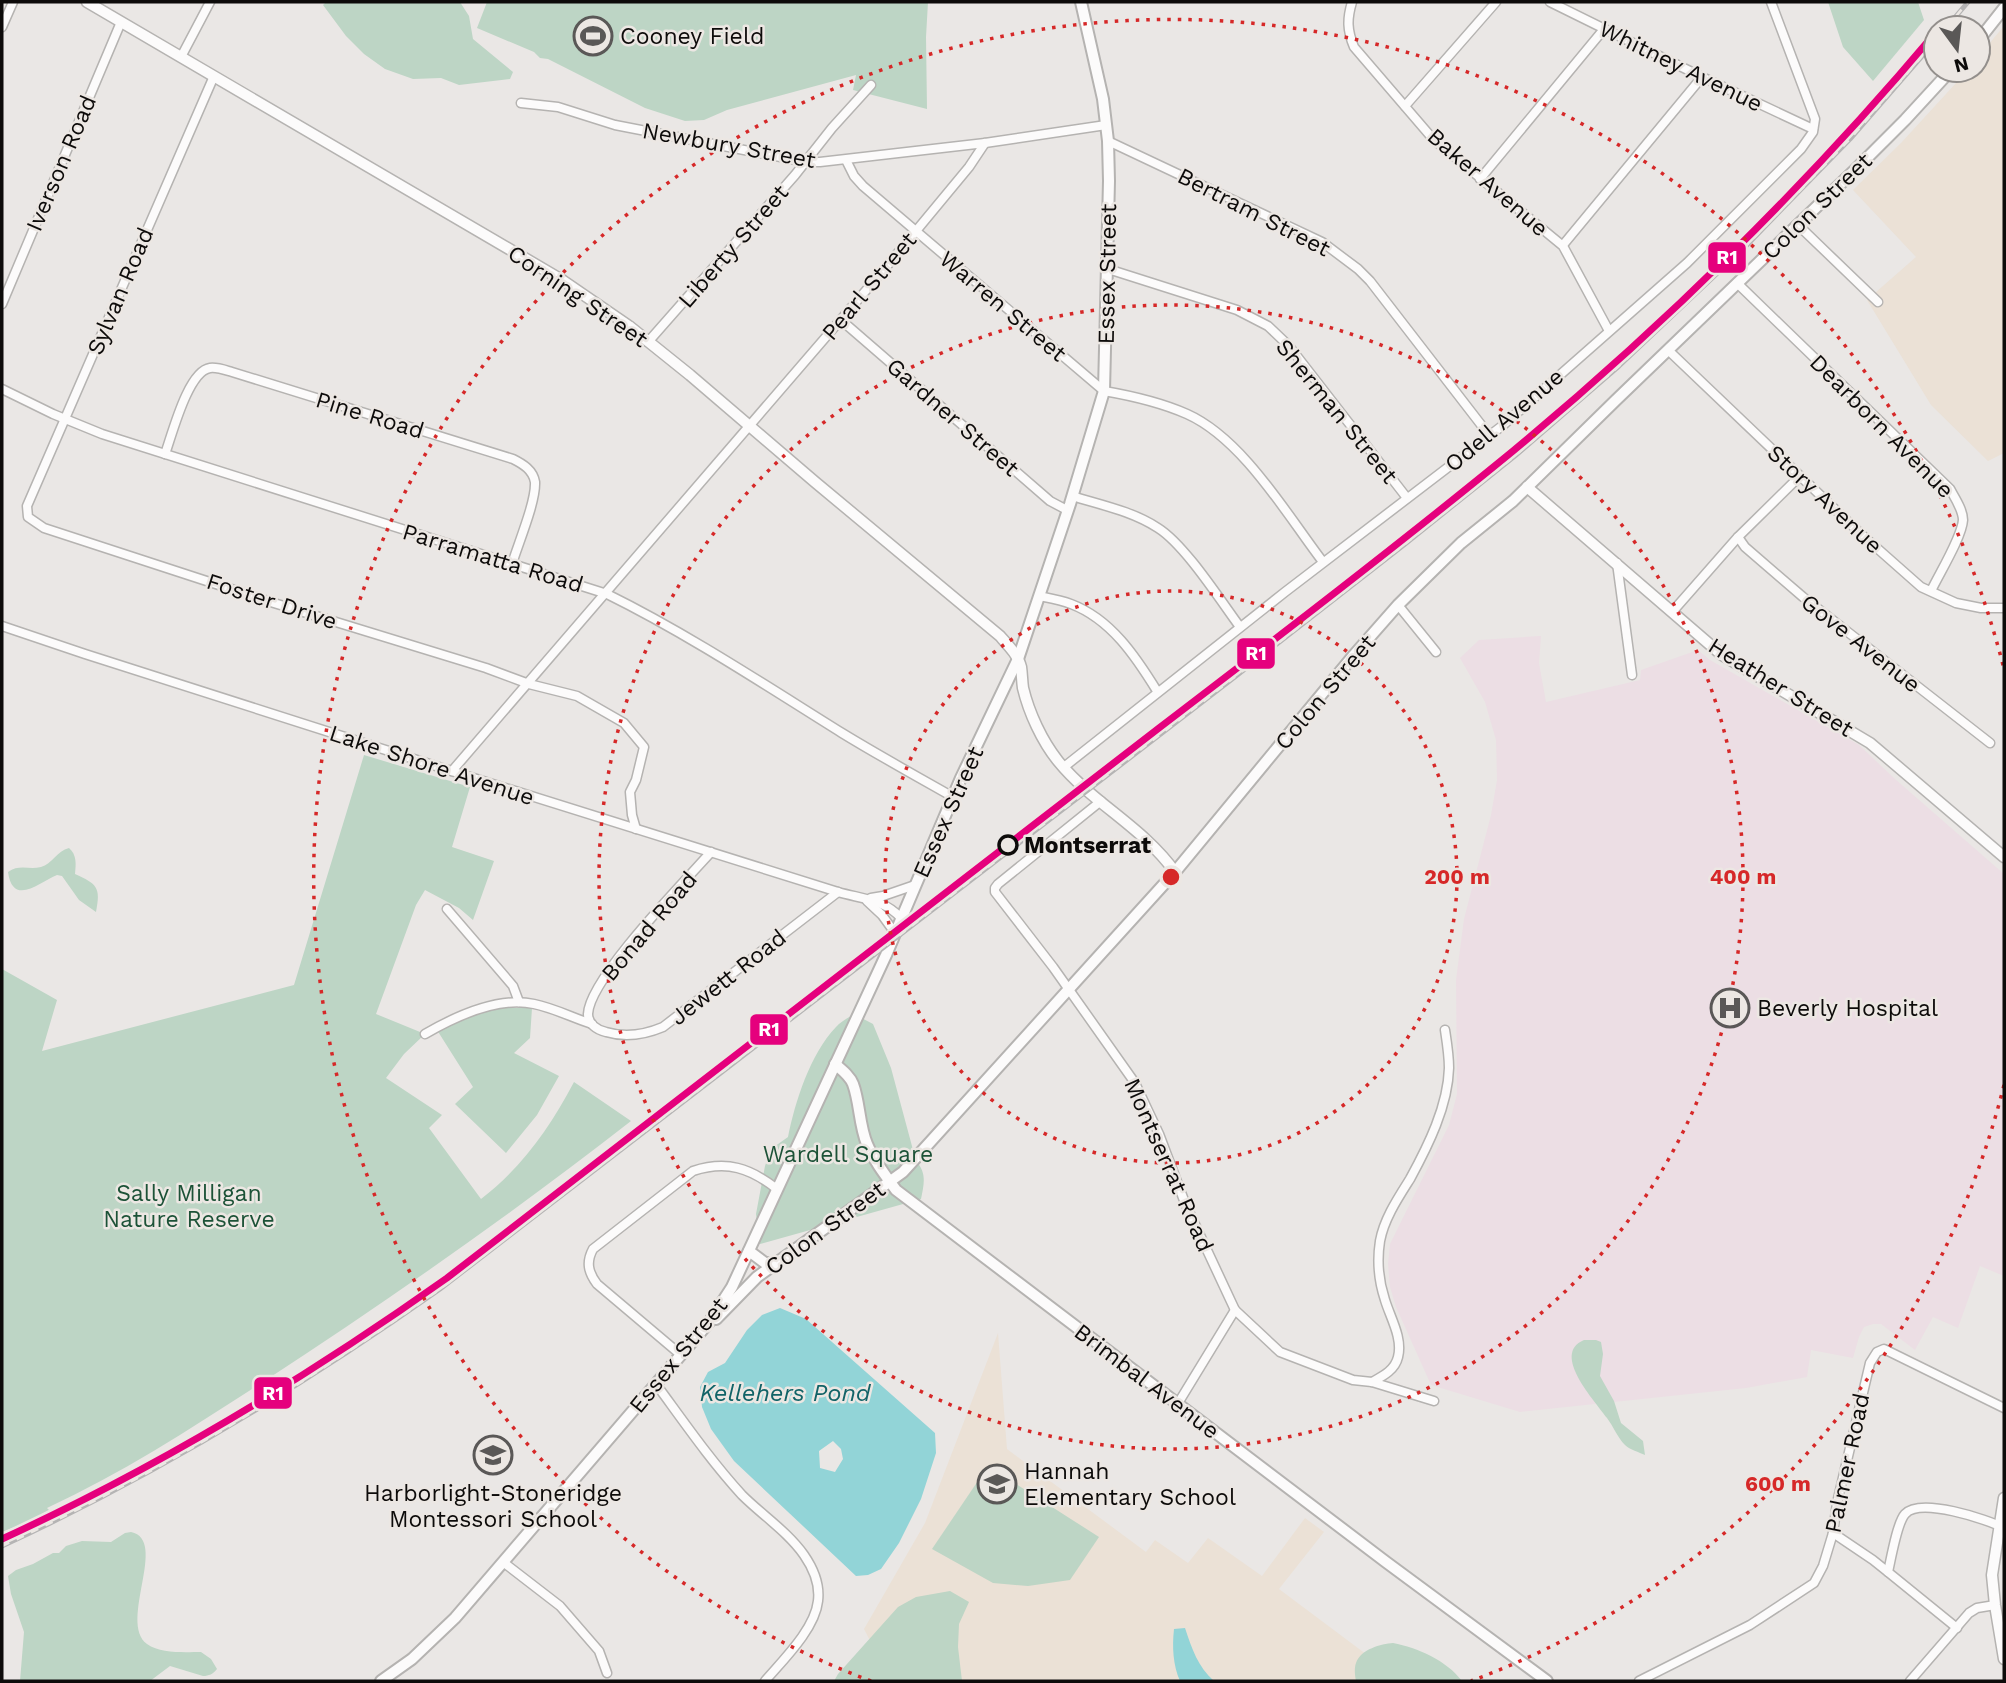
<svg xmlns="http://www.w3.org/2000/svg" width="2006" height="1683" font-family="'Work Sans',sans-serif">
	<rect width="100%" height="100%" fill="#eae7e5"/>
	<!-- education -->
	<g fill="#ebe1d6">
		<polygon points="2004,26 2004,453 1988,461 1931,405 1867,300 1916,257 1853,190 1901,143 1968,70 1978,70 1978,57"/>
		<polygon points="998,1333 1007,1449 1146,1552 1155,1540 1188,1563 1208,1538 1262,1576 1305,1518 1324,1532 1279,1589 1402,1681 891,1681 864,1629 925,1523"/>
	</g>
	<!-- medical -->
	<polygon fill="#ecdee4" points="1541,636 1539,663 1546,702 1640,680 1641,670 1698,650 1710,660 1859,745 1895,779 2004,874 2004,1276 1980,1266 1958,1328 1933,1317 1915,1350 1881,1324 1873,1324 1864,1327 1859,1337 1853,1358 1811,1350 1807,1377 1746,1388 1520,1412 1431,1385 1396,1307 1390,1287 1388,1264 1390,1244 1449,1125 1457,1094 1456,980 1464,919 1491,815 1497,780 1496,740 1485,702 1460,658 1479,640"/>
	<!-- green -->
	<g fill="#bdd5c5">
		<polygon points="326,2 460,2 469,16 473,39 513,72 510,79 459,85 441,78 413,79 385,69 364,54 346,36 323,5"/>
		<polygon points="487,2 928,2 926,37 927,109 853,90 856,75 727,110 704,120 685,121 645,108 548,59 540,58 534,52 477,28"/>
		<polygon points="1828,2 1918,2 1924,20 1873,81 1843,47"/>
		<path d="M 364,755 L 470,787 L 452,847 L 494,861 L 473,920 L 459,908 L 425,890 L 416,905 L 376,1014 L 425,1034 L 404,1054 L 386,1078 L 442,1115 L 429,1128 L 481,1199 C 523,1166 549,1129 574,1082 L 631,1121 C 513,1213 389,1300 263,1382 C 193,1427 123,1473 47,1508 L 49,1510 L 30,1521 L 2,1532 L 2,969 L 57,1000 L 42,1051 L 294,985 Z"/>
		<path d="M 69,848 C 77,855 76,864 75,874 C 97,884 101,887 96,912 L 79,900 L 62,876 L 57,875 C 41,881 13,908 8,872 C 19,864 29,870 41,867 C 52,864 57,851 69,848 Z"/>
		<path d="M 502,1008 L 532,1008 L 530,1038 L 514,1053 L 559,1076 L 537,1115 L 506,1153 L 455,1104 L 473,1087 L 437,1030 C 457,1019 479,1011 502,1008 Z"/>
		<path d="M 854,1014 L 873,1024 L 891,1068 L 916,1161 C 927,1173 924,1184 921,1199 L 760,1244 L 756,1214 L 765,1166 L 771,1149 L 788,1137 C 795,1102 810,1054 836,1027 C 840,1022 848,1018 854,1014 Z"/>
		<path d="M 1584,1340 L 1596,1340 L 1601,1342 L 1603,1354 L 1600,1376 L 1614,1401 L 1621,1423 L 1643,1441 L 1645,1455 C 1639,1452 1630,1450 1625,1445 C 1618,1438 1613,1426 1607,1418 C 1596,1402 1550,1354 1584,1340 Z"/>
		<polygon points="988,1466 1099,1537 1070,1580 1028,1586 993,1583 932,1549"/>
		<path d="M 131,1532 C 169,1540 118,1622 147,1644 C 161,1654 185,1652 201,1652 L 211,1659 L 217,1669 C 213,1674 209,1676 203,1676 L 170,1666 L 150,1681 L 20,1681 L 24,1632 L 11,1594 L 8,1576 L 16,1570 L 33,1564 L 53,1553 L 59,1553 L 66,1546 L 82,1541 L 111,1542 L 125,1533 Z"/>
		<polygon points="950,1591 969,1602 959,1624 958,1647 962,1681 834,1681 838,1674 898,1607 916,1597"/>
		<path d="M 1393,1643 C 1418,1648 1446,1660 1462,1681 L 1356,1681 C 1355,1676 1354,1668 1356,1663 C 1361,1649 1381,1644 1393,1643 Z"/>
	</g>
	<!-- water -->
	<g fill="#92d4d7" fill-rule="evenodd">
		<path d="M 780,1308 L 806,1319 L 935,1433 L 936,1453 L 921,1499 L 899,1543 L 881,1569 L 868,1575 L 856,1576 L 734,1461 L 711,1429 L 702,1407 L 700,1387 L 708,1372 L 725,1363 L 747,1330 L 762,1315 ZM 833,1441 L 841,1449 L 843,1459 L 835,1472 L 820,1468 L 819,1451 Z"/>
		<path d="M 1185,1628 C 1192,1649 1198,1667 1214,1681 L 1180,1681 C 1173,1665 1172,1647 1174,1629 Z"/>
	</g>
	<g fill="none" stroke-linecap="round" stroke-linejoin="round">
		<defs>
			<g id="minor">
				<path d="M 1352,2 C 1347,19 1347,30 1354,47 L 1433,139 L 1563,246 L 1609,331"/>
				<polyline points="1550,2 1702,77 1813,129"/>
				<polyline points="2,27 13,2"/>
				<polyline points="181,57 210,2"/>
				<polyline points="214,76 27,506 28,517 44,528 274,603 486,668 529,684 577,696 624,723 644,747 636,780 630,792 632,815 636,829"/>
				<polyline points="521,103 558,107 615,125 806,162 820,162 985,143 1106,125"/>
				<polyline points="1405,106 1496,2"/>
				<polyline points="1108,141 1322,242 1358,269 1370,281 1489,435"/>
				<path d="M 846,160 L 854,176 L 863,186 L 1104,391 C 1133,396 1160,402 1187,414 C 1243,439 1287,515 1323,562"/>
				<polyline points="1480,179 1604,29"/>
				<polyline points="1798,225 1878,302"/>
				<polyline points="1563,245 1702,77"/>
				<polyline points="1108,269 1237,310 1268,326 1289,346 1407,498"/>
				<path d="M 1737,283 L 1950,489 C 1955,498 1963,510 1963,520 C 1962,537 1939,574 1931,591"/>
				<polyline points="2,304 121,22"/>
				<polyline points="841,320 1050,501 1067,510"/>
				<polyline points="648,342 795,175 832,128 871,85"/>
				<polyline points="1668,350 1861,534 1921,587 1956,603 1981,608 2004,608"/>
				<path d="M 2,389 L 53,414 L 102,434 L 607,594 C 688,634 765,685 842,733 C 878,755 916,776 953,797"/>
				<path d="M 165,454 C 172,435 188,371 210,368 C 217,367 225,370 232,372 L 513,459 C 523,464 533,470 535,482 C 536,502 518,544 512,564"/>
				<path d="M 1072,496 C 1101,505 1132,511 1158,528 C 1185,545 1220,600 1240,627"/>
				<polyline points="1738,537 1745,547 1803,597 1990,743"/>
				<polyline points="1617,563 1632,675"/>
				<path d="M 1039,596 C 1049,598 1061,600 1071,604 C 1111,619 1136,657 1157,691"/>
				<polyline points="1398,605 1436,652"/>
				<polyline points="1673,611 1738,537 1800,476"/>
				<path d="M 2,626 L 85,654 L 464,775 L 838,892 C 862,899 884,899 901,918"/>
				<polyline points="1064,767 1285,592 1502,426 1687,263 1801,149 1813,132 1815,119 1771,2"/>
				<polyline points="452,771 887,266 969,167 985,143"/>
				<polyline points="1101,801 998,884 995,888 995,892 1053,967 1135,1083 1159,1134 1185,1203 1235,1310 1280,1352 1353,1380 1372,1382 1434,1401"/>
				<path d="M 711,852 C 685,881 589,979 588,1014 C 588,1024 597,1030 606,1032 C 626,1038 644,1035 663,1027 L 838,892"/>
				<polyline points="871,898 883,896 915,885"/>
				<polyline points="867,901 882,915 895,933"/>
				<polyline points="447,909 513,986 519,1002"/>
				<path d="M 425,1034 C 456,1016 498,996 534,1004 C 554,1008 573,1018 592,1024"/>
				<path d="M 681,1355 L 597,1284 C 588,1272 586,1262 593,1249 L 693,1171 C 727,1160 750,1168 777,1189"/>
				<path d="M 1372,1382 C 1383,1376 1395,1370 1398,1357 C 1403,1338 1390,1317 1385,1300 C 1379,1282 1377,1260 1380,1241 C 1384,1219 1398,1198 1410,1179 C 1428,1146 1448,1106 1449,1068 C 1449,1055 1447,1043 1445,1030"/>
				<path d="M 656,1384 C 684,1422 710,1460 742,1495 C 762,1515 788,1532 804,1555 C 813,1568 820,1585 818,1601 C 815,1629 783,1660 765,1681"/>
				<polyline points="1177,1405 1235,1310"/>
				<polyline points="1833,1533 1873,1560 1888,1572"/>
				<polyline points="503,1562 560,1606 599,1651 607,1673"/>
				<path d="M 1957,1628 L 1888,1572 C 1891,1559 1897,1523 1905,1514 C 1920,1497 1986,1519 2004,1528"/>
				<polyline points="1639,1681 1750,1625 1814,1583 1823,1566 1833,1533 1837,1503 1870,1363 1877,1352 1884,1349 2004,1408"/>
				<polyline points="1910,1681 1969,1613 1977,1608 1995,1605"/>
			</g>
			<g id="tertiary">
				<path d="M 87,2 L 562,280 L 629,326 L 690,375 L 815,482 L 1000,636 C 1008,645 1018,655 1021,667 C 1022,674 1022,681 1023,688 C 1029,713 1042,741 1058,761 C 1092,803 1143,827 1175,872"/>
				<polyline points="1527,487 1722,655 1870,743 2004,857"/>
				<polyline points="2004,1498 1992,1575 1995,1605 2004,1659"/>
			</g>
			<g id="secondary">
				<polyline points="1978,41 2004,8"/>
				<path d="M 835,1064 C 842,1070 850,1076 853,1084 C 860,1103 859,1125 867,1144 C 874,1161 885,1175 896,1190 L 1386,1562 L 1547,1681"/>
				<polyline points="749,1251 765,1263 777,1263"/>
				<polyline points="716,1319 757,1277 903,1172 1175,872 1354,655 1398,605 1461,543 1513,501 1616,400 1857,168 1905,120 1951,70"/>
				<polyline points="381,1681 412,1659 455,1618 710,1321 732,1287 886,955 961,778 1018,659 1070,504 1104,391 1109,181 1108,141 1103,99 1081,2"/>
			</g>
		</defs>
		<!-- minor casing -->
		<use href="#minor" stroke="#b5b3b1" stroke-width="11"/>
		<!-- tertiary casing -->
		<use href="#tertiary" stroke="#b5b3b1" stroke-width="13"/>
		<!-- secondary casing -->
		<use href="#secondary" stroke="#b5b3b1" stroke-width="14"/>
		<!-- minor -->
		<use href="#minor" stroke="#fcfbfb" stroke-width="8"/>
		<!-- tertiary -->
		<use href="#tertiary" stroke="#fcfbfb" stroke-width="10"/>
		<!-- secondary -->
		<use href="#secondary" stroke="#fcfbfb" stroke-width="10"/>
		<defs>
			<g id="rail">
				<polyline points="1946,28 1968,2"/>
				<path d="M 2,1546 C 156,1475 301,1387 440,1289 L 1236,676 L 1405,544 L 1516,455 L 1619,366 L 1744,248 L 1850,139 L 1936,40"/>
			</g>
		</defs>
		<!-- rail casing -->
		<use href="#rail" stroke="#b5b4b4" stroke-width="5"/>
		<!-- rail -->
		<use href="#rail" stroke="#ece7e3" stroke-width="2.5" stroke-dasharray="8" stroke-linecap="butt"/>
		<defs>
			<path id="rail-1" d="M 2,1539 C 159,1467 306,1378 447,1278 C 684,1094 922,912 1159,728 C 1278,637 1397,546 1513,451 C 1666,324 1808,184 1936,32"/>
		</defs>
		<!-- rail-1 casing -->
		<use href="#rail-1" stroke="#ece7e3" stroke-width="12"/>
		<!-- rail-1 -->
		<use href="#rail-1" stroke="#e5007d" stroke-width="7"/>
	</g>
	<!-- distance rings -->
	<g fill="none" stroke="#d62828" stroke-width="3.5" stroke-dasharray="3.5 7">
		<circle cx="1171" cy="877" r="286"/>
		<circle cx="1171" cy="877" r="572"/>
		<path d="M2004 1085A858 858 0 0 1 1471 1681M871 1681A858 858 0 1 1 2004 669"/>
	</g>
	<!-- icons -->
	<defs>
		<symbol id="stadium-ring" viewBox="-11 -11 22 22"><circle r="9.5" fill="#ece7e3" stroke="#5a5857" stroke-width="1.5"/><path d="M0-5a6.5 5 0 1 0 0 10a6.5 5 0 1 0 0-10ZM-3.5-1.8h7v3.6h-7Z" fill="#5a5857"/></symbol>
		<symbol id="hospital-ring" viewBox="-11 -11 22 22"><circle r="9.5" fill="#ece7e3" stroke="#5a5857" stroke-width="1.5"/><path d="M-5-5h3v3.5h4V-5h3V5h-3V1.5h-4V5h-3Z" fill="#5a5857"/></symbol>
		<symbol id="school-ring" viewBox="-11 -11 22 22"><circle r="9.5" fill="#ece7e3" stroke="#5a5857" stroke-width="1.5"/><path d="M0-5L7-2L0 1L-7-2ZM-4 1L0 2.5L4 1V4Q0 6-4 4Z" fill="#5a5857"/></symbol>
	</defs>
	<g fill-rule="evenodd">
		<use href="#stadium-ring" x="571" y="14" width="44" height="44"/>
		<use href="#hospital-ring" x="1708" y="986" width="44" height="44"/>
		<use href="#school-ring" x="471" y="1433" width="44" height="44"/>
		<use href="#school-ring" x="975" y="1462" width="44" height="44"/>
	</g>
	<!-- markers -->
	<circle fill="#ece7e3" stroke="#0d0b0a" stroke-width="3.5" cx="1008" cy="845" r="9"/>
	<g text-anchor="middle" stroke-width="5" stroke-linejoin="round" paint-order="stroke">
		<!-- poi labels -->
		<g font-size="23" fill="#0d0b0a" stroke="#ece7e3" text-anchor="start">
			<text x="620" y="44">Cooney Field</text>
			<text x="1757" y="1016">Beverly Hospital</text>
			<text x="1024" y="1479">Hannah<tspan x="1024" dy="26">Elementary School</tspan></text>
			<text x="493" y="1501" text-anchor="middle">Harborlight-Stoneridge<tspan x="493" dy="26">Montessori School</tspan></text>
		</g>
		<!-- street labels -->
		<g font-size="23" fill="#0d0b0a" stroke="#ece7e3">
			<text transform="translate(1681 66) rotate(26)" y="8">Whitney Avenue</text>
			<text transform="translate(729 145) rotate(10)" y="8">Newbury Street</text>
			<text transform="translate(61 163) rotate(-67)" y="8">Iverson Road</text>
			<text transform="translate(1488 182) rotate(41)" y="8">Baker Avenue</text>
			<text transform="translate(1817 206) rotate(-44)" y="8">Colon Street</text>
			<text transform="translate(1254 212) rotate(27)" y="8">Bertram Street</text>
			<text transform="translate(733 246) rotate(-49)" y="8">Liberty Street</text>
			<text transform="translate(1107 274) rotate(-89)" y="8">Essex Street</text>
			<text transform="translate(869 286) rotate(-50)" y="8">Pearl Street</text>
			<text transform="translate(120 291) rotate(-67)" y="8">Sylvan Road</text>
			<text transform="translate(578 296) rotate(34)" y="8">Corning Street</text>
			<text transform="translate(1003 306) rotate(40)" y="8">Warren Street</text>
			<text transform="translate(1337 411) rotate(51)" y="8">Sherman Street</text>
			<text transform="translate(370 415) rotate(17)" y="8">Pine Road</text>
			<text transform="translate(953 417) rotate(41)" y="8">Gardner Street</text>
			<text transform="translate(1504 420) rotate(-40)" y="8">Odell Avenue</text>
			<text transform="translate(1882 426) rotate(45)" y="8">Dearborn Avenue</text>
			<text transform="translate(1825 499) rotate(43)" y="8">Story Avenue</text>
			<text transform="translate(493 558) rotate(17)" y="8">Parramatta Road</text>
			<text transform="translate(272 601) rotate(18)" y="8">Foster Drive</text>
			<text transform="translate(1861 643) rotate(38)" y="8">Gove Avenue</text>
			<text transform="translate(1781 687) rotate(32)" y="8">Heather Street</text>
			<text transform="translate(1325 692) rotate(-50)" y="8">Colon Street</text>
			<text transform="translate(432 765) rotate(18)" y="8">Lake Shore Avenue</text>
			<text transform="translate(948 812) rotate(-66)" y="8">Essex Street</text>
			<text transform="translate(649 926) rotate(-50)" y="8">Bonad Road</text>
			<text transform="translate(728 977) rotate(-38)" y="8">Jewett Road</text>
			<text transform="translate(1169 1165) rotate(66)" y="8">Montserrat Road</text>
			<text transform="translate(825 1228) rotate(-36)" y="8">Colon Street</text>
			<text transform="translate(678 1355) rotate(-51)" y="8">Essex Street</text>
			<text transform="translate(1147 1381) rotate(37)" y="8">Brimbal Avenue</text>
			<text transform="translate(1847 1463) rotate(-78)" y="8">Palmer Road</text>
		</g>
		<!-- stop labels -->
		<g font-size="23" font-weight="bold" fill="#0d0b0a" stroke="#ece7e3" text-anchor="start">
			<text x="1024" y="853">Montserrat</text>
		</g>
		<!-- park labels -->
		<g font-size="23" fill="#1c5237" stroke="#ece7e3">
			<text x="848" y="1162">Wardell Square</text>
			<text x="189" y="1201">Sally Milligan<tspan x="189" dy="26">Nature Reserve</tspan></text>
		</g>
		<!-- water labels -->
		<g font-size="24" font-style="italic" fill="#116367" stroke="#ece7e3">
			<text x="785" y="1401">Kellehers Pond</text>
		</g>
	</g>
	<circle cx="1171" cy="877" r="10" fill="#d62828" stroke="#ece7e3" stroke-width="3.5"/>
	<g font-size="21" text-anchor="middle" font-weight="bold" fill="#d62828" stroke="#ece7e3" stroke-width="5" stroke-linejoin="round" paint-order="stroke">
		<text x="1457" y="884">200 m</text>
		<text x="1743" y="884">400 m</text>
		<text x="1778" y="1491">600 m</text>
	</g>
	<g stroke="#ece7e3" stroke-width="2.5">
		<rect x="1707" y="241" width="40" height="33" rx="7" fill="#e5007d"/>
		<rect x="1236" y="637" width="40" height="33" rx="7" fill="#e5007d"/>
		<rect x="749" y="1013" width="40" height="33" rx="7" fill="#e5007d"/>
		<rect x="253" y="1376" width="40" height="34" rx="7" fill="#e5007d"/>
	</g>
	<g font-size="19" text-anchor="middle" font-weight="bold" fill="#fff">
		<text x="1727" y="264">R1</text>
		<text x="1256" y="660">R1</text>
		<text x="769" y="1036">R1</text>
		<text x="273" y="1400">R1</text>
	</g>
	<!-- border -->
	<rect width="2006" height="1683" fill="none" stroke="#0d0b0a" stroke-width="7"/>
	<!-- north arrow -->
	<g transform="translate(1957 49) rotate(165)"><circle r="33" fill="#ece7e3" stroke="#938f8c" stroke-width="2"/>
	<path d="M0-5L12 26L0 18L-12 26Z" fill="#5a5857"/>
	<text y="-10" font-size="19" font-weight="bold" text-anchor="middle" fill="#0d0b0a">N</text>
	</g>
</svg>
